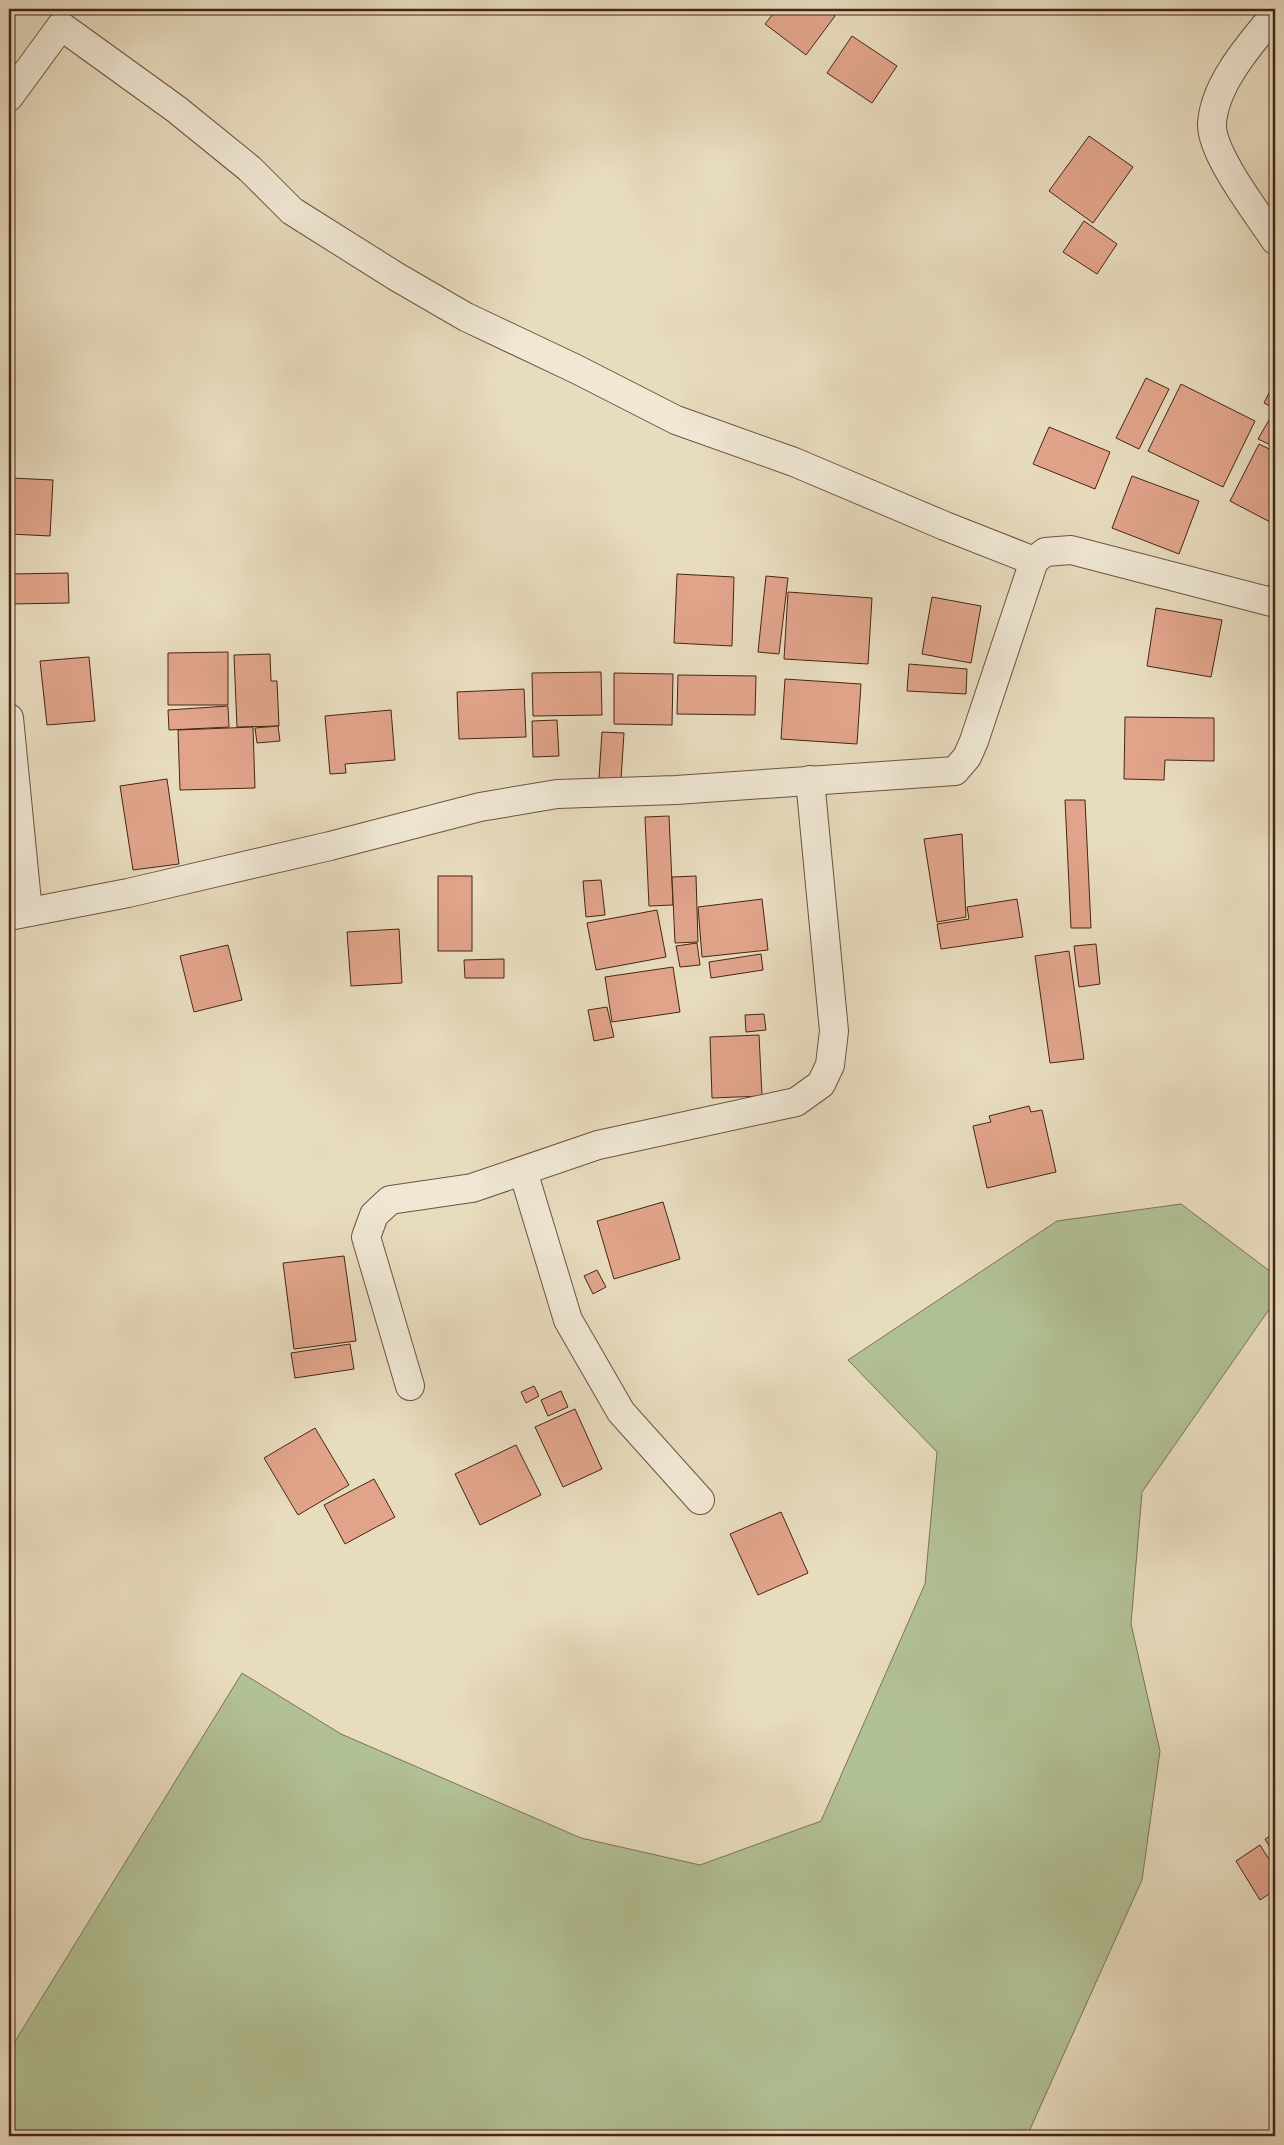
<svg xmlns="http://www.w3.org/2000/svg" width="1284" height="2145" font-family="'IM FELL Great Primer',serif">
	<rect width="100%" height="100%" fill="#e8dcbf"/>
	<filter id="stains"><feTurbulence type="fractalNoise" baseFrequency=".004" numOctaves="4"/><feColorMatrix values="0 0 0 0 .2 0 0 0 0 .09 0 0 0 0 .02 0 0 0 .5 -.17"/></filter>
	<radialGradient id="worn" r=".72"><stop offset=".6" stop-color="#630" stop-opacity="0"/><stop offset="1" stop-color="#630" stop-opacity=".3"/></radialGradient>
	<!-- green -->
	<polygon fill="#b2c195" stroke="#7c7354" points="1181,1204 1275,1275 1275,1301 1142,1492 1131,1624 1160,1751 1142,1880 1027,2136 9,2136 9,2051 242,1673 341,1734 581,1838 700,1865 821,1821 925,1584 937,1452 848,1360 1057,1221"/>
	<!-- building -->
	<g fill="#e1a48b" stroke="#462514">
		<polygon points="777,9 825,9 835,16 806,55 765,24"/>
		<polygon points="852,36 897,66 872,103 827,73"/>
		<polygon points="1089,136 1133,167 1093,223 1049,191"/>
		<polygon points="1084,221 1117,244 1097,274 1063,252"/>
		<polygon points="1146,378 1169,389 1139,449 1116,438"/>
		<polygon points="1275,381 1275,406 1274,408 1264,403"/>
		<polygon points="1181,384 1255,421 1223,487 1148,451"/>
		<polygon points="1275,410 1275,447 1258,439"/>
		<polygon points="1049,427 1110,452 1095,489 1033,464"/>
		<polygon points="1259,444 1275,452 1274,524 1230,501"/>
		<polygon points="1132,476 1199,501 1179,554 1112,528"/>
		<polygon points="12,478 53,480 50,536 10,534"/>
		<polygon points="1274,568 1275,569 1275,590 1268,588"/>
		<polygon points="68,573 69,603 9,604 9,574"/>
		<polygon points="677,574 734,577 732,646 674,643"/>
		<polygon points="766,576 788,578 779,654 758,652"/>
		<polygon points="788,592 872,598 868,664 784,659"/>
		<polygon points="932,597 981,606 971,663 922,654"/>
		<polygon points="1156,608 1222,620 1211,677 1147,666"/>
		<polygon points="228,652 228,705 168,705 168,653"/>
		<polygon points="270,654 271,681 277,681 279,726 237,727 234,655"/>
		<polygon points="89,657 95,721 47,725 40,661"/>
		<polygon points="909,664 967,669 966,694 907,691"/>
		<polygon points="601,672 602,715 533,716 532,673"/>
		<polygon points="614,673 673,674 672,725 614,724"/>
		<polygon points="678,675 756,676 755,715 677,714"/>
		<polygon points="785,679 861,684 857,744 781,739"/>
		<polygon points="524,689 526,737 459,739 457,692"/>
		<polygon points="228,706 229,727 169,730 168,710"/>
		<polygon points="391,710 395,760 345,764 346,773 330,774 325,716"/>
		<polygon points="1125,717 1214,718 1214,761 1165,760 1164,780 1124,779"/>
		<polygon points="557,720 559,756 533,757 532,721"/>
		<polygon points="278,726 280,741 257,743 255,728"/>
		<polygon points="253,727 255,788 180,790 178,730"/>
		<polygon points="602,732 624,733 621,779 599,778"/>
		<polygon points="167,779 179,864 133,870 120,786"/>
		<polygon points="1065,800 1085,800 1091,928 1071,928"/>
		<polygon points="669,816 673,905 649,906 645,817"/>
		<polygon points="962,834 966,917 937,922 924,839"/>
		<rect x="438" y="876" width="34" height="75"/>
		<polygon points="696,876 698,942 675,943 672,877"/>
		<polygon points="601,880 605,915 586,917 583,881"/>
		<polygon points="762,899 768,950 702,957 698,907"/>
		<polygon points="1017,899 1023,937 941,949 937,924 969,919 967,907"/>
		<polygon points="657,910 666,957 596,970 587,923"/>
		<polygon points="399,929 402,983 351,986 347,932"/>
		<polygon points="697,943 700,965 680,967 676,946"/>
		<polygon points="1096,944 1100,984 1079,987 1074,946"/>
		<polygon points="228,945 242,1000 194,1012 180,956"/>
		<polygon points="1069,951 1084,1059 1050,1063 1035,956"/>
		<polygon points="761,954 763,970 711,978 709,962"/>
		<polygon points="504,959 504,978 465,978 464,960"/>
		<polygon points="673,967 680,1012 612,1022 605,977"/>
		<polygon points="607,1007 614,1037 594,1041 588,1010"/>
		<polygon points="764,1014 766,1030 746,1032 745,1015"/>
		<polygon points="759,1035 762,1096 712,1098 710,1037"/>
		<polygon points="1029,1106 1031,1112 1042,1110 1056,1172 987,1188 973,1126 991,1122 989,1116"/>
		<polygon points="663,1202 680,1259 614,1279 597,1221"/>
		<polygon points="344,1256 356,1341 294,1349 283,1263"/>
		<polygon points="597,1270 606,1287 593,1294 584,1276"/>
		<polygon points="350,1344 354,1369 295,1378 291,1353"/>
		<polygon points="534,1386 539,1396 526,1403 521,1392"/>
		<polygon points="561,1391 568,1407 548,1416 541,1400"/>
		<polygon points="575,1409 602,1469 563,1487 535,1427"/>
		<polygon points="315,1428 349,1485 298,1515 264,1458"/>
		<polygon points="516,1445 541,1495 480,1525 455,1474"/>
		<polygon points="374,1479 395,1517 345,1544 324,1505"/>
		<polygon points="781,1512 808,1573 758,1595 730,1534"/>
		<polygon points="1275,1833 1275,1856 1265,1839"/>
		<polygon points="1260,1845 1275,1869 1275,1890 1260,1900 1236,1861"/>
	</g>
	<g fill="none" stroke-linecap="round" stroke-linejoin="round">
		<defs>
			<g id="minor">
				<path d="M 1275,14 C 1251,43 1214,84 1212,124 C 1211,154 1258,214 1275,240"/>
				<polyline points="9,97 61,26 176,109 250,169 292,211 397,277 466,317 576,369 676,420 794,462 945,526 1034,561"/>
				<polyline points="9,718 28,912"/>
				<polyline points="9,916 128,893 330,846 480,807 557,794 676,790 955,771 967,757 974,741 1034,561 1045,552 1071,550 1275,603"/>
				<polyline points="523,1171 568,1320 621,1412 700,1500"/>
				<polyline points="410,1386 366,1237 374,1215 390,1200 472,1188 598,1145 796,1102 821,1084 830,1065 834,1031 810,780"/>
			</g>
		</defs>
		<!-- minor casing -->
		<use href="#minor" stroke="#6e533f" stroke-width="30"/>
		<!-- minor -->
		<use href="#minor" stroke="#f0e8d5" stroke-width="28"/>
	</g>
	<!-- margin -->
	<rect width="1284" height="2145" fill="none" stroke="#e8dcbf" stroke-width="30"/>
	<rect x="10" y="10" width="1264" height="2125" fill="none" stroke="#462514" stroke-width="2.5"/>
	<rect x="15" y="15" width="1254" height="2115" fill="none" stroke="#462514"/>
	<rect width="100%" height="100%" filter="url(#stains)"/>
	<rect width="100%" height="100%" fill="url(#worn)"/>
</svg>
